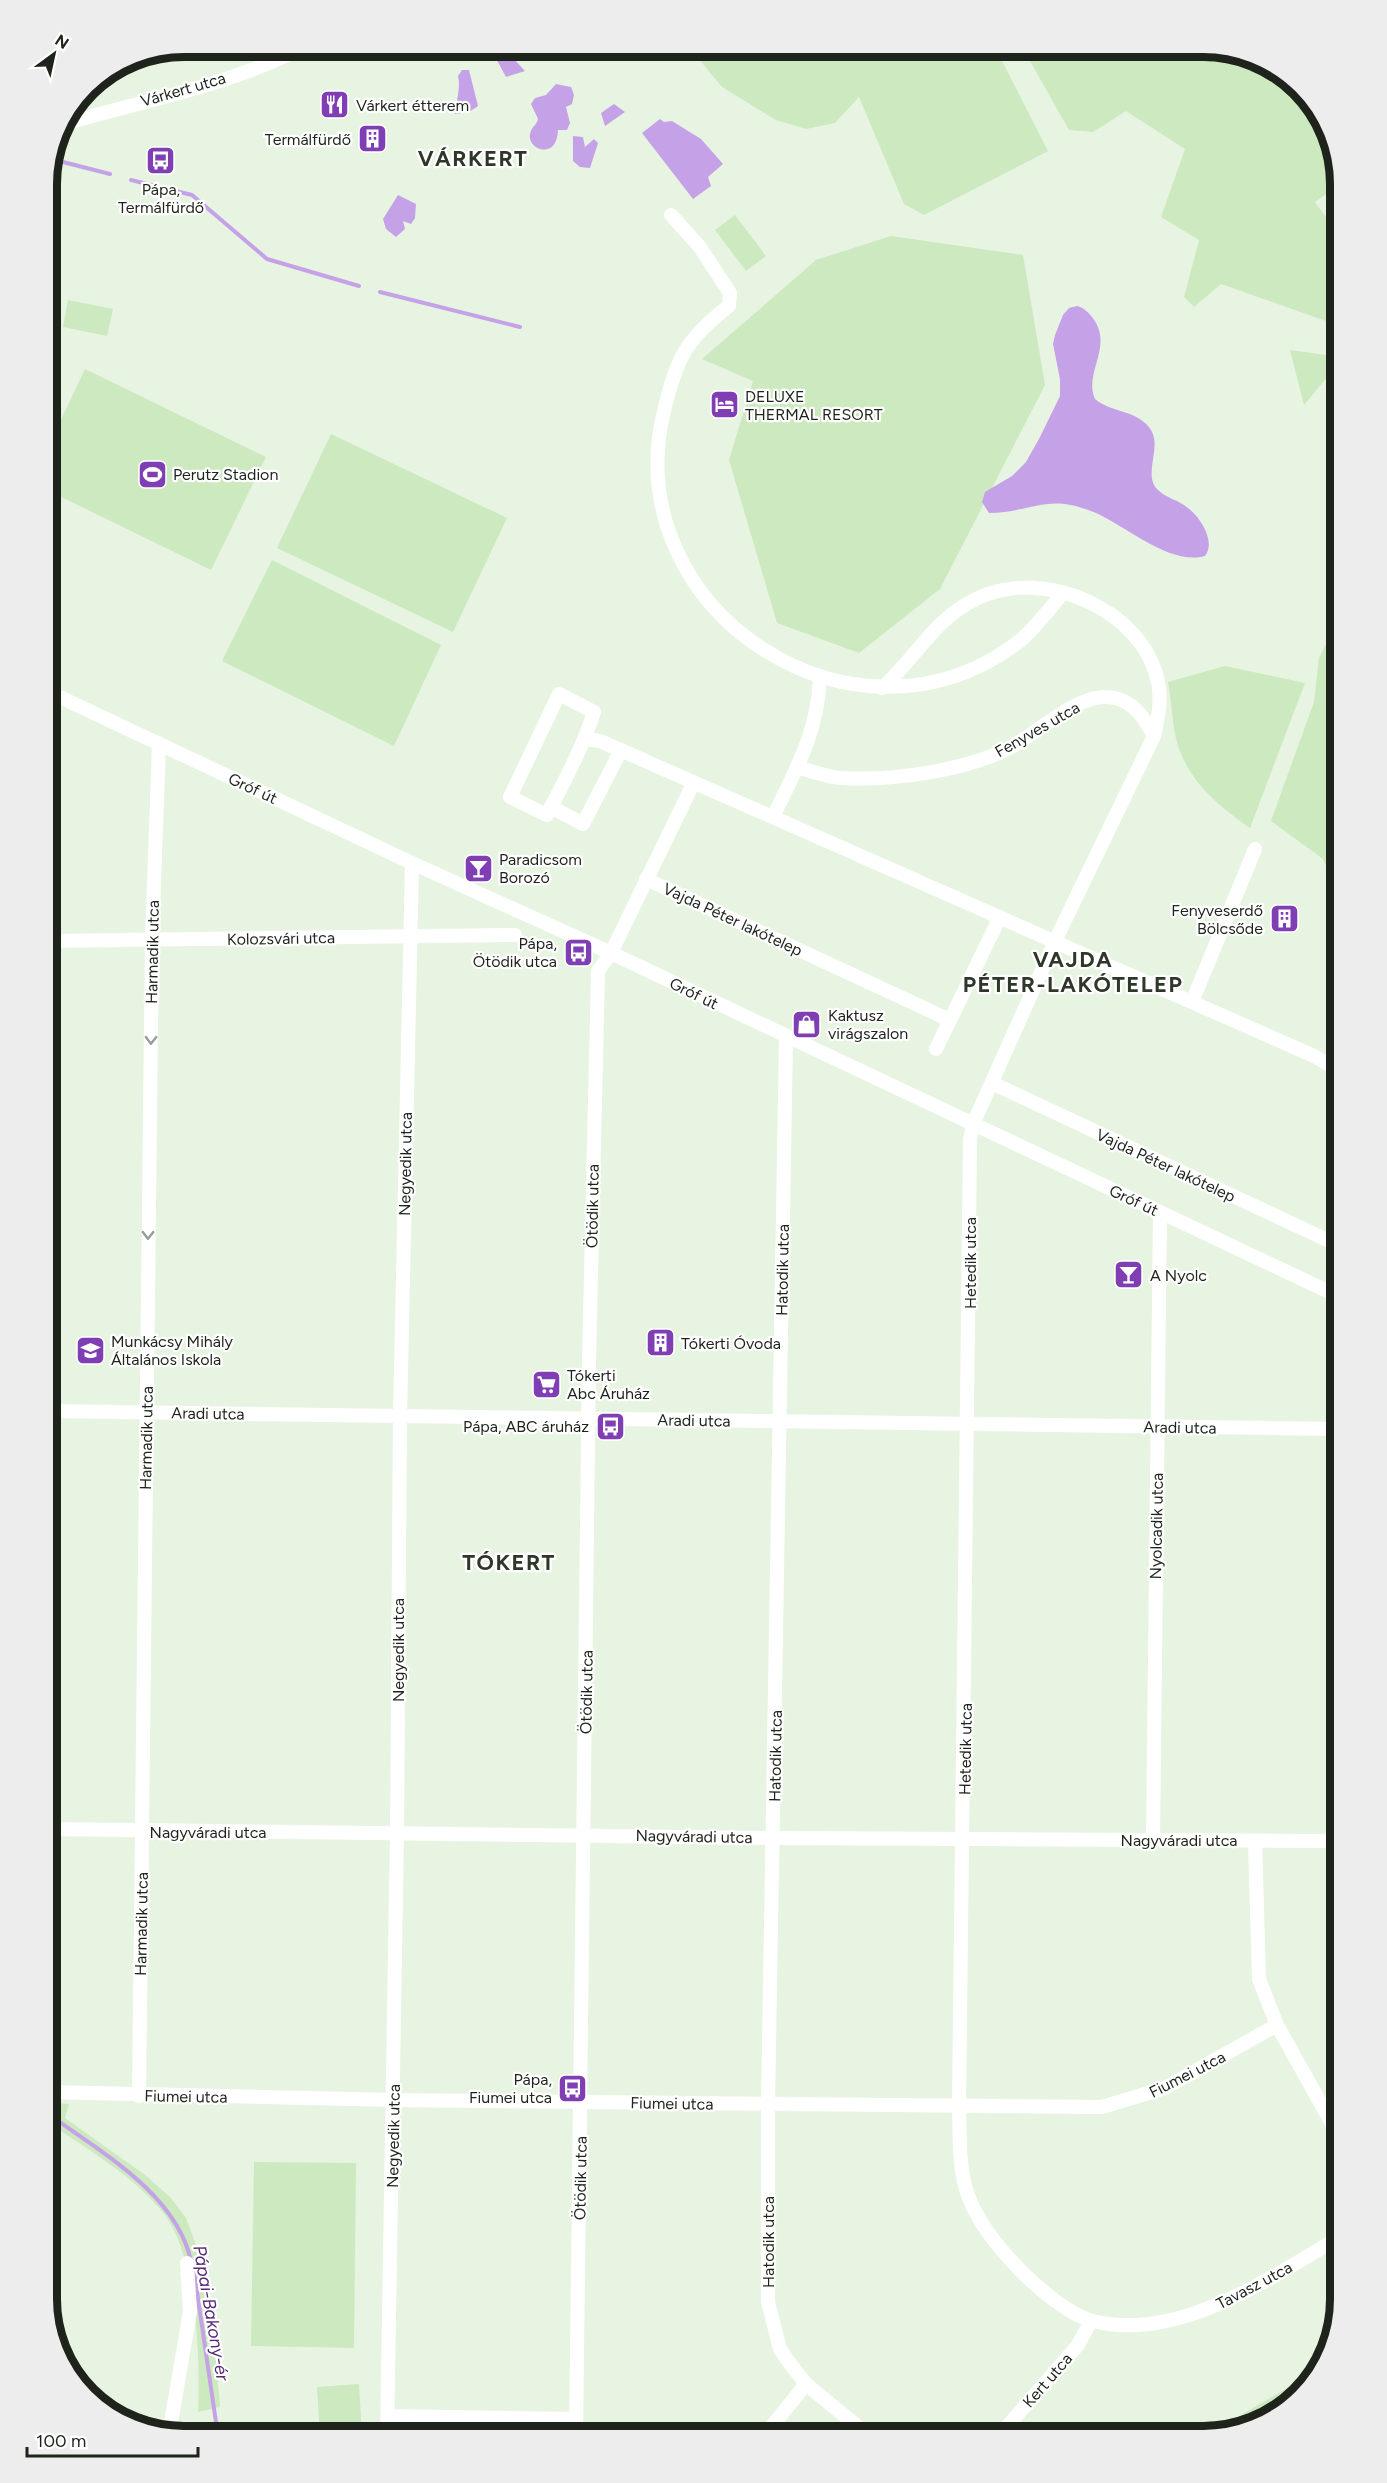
<svg xmlns="http://www.w3.org/2000/svg" width="1387" height="2483" font-family="Figtree,sans-serif">
	<rect width="100%" height="100%" fill="#e8f4e2"/>
	<!-- green -->
	<g fill="#cce9bf">
		<polygon points="689,47 995,47 1048,151 924,215 904,204 859,97 835,123 806,129 776,120 722,87"/>
		<polygon points="1022,47 1212,47 1286,75 1330,131 1340,184 1315,202 1340,236 1340,388 1328,376 1304,405 1290,350 1333,356 1326,321 1221,284 1194,307 1184,297 1199,240 1161,217 1185,149 1126,111 1093,132 1069,130"/>
		<polygon points="735,215 766,256 746,271 715,230"/>
		<polygon points="891,236 1023,255 1045,385 940,589 859,653 777,623 729,460 753,381 702,359 816,260"/>
		<polygon points="68,300 113,309 107,336 63,327"/>
		<polygon points="47,302 59,304 50,341 47,341"/>
		<polygon points="85,369 266,457 211,570 47,490 47,449"/>
		<polygon points="331,434 507,518 453,632 277,548"/>
		<polygon points="272,560 441,645 394,746 222,661"/>
		<polygon points="1340,617 1340,897 1323,859 1271,821 1314,702 1319,658"/>
		<path d="M 1225,666 L 1305,683 L 1250,828 C 1219,806 1191,784 1178,746 C 1172,727 1172,702 1168,682 Z"/>
		<path d="M 47,2099 L 54,2103 L 69,2104 L 65,2118 L 145,2175 L 170,2197 L 186,2218 L 195,2242 L 216,2361 L 220,2407 L 198,2412 C 201,2361 196,2256 165,2215 C 135,2176 86,2149 47,2121 Z"/>
		<polygon points="254,2162 356,2163 354,2348 251,2346"/>
		<polygon points="1319,2369 1317,2376 1256,2426 1213,2434 1219,2428"/>
		<polygon points="359,2384 362,2436 320,2436 317,2387"/>
	</g>
	<!-- water -->
	<g fill="#c5a2e8">
		<polygon points="495,49 514,59 525,71 506,77 493,53"/>
		<path d="M 462,70 L 469,70 L 478,106 L 469,112 L 455,114 C 456,101 461,89 458,76 Z"/>
		<path d="M 556,84 L 571,87 L 574,95 L 572,104 L 566,107 L 570,123 L 567,130 L 558,130 C 557,163 523,148 531,131 C 532,127 537,124 538,119 L 531,104 L 535,98 L 546,95 Z"/>
		<polygon points="614,104 625,112 605,126 601,113"/>
		<polygon points="660,119 664,122 672,121 701,139 723,164 708,177 711,186 693,199 642,133"/>
		<polygon points="573,136 583,137 585,147 594,139 598,143 590,168 580,167 573,161"/>
		<polygon points="398,195 416,204 415,218 411,224 403,221 405,229 396,237 386,229 383,219"/>
		<path d="M 1077,306 C 1084,308 1088,312 1092,317 C 1115,346 1083,372 1095,399 C 1111,413 1139,410 1151,430 C 1162,448 1143,473 1157,489 C 1165,498 1179,500 1188,508 C 1201,518 1216,542 1205,556 C 1171,566 1127,527 1096,513 C 1046,492 1036,512 989,513 L 982,502 L 985,492 L 1012,476 L 1026,462 L 1040,437 L 1060,396 L 1060,379 L 1053,344 L 1055,335 L 1063,315 L 1069,308 Z"/>
	</g>
	<g fill="none" stroke-linecap="round" stroke-linejoin="round">
		<!-- stream -->
		<g stroke="#c5a2e8" stroke-width="4">
			<polyline points="51,159 110,174"/>
			<polyline points="131,180 192,195 267,259 359,286"/>
			<polyline points="380,292 520,327"/>
			<path d="M 47,2113 C 99,2151 176,2193 191,2261"/>
			<polyline points="194,2271 218,2436"/>
		</g>
		<!-- minor -->
		<g stroke="#fff" stroke-width="14">
			<path d="M 61,125 C 141,101 229,86 303,47"/>
			<path d="M 671,215 L 699,246 L 730,293 L 729,306 C 686,339 676,359 664,411 C 615,611 857,769 1021,640 C 1036,627 1050,608 1063,593"/>
			<path d="M 882,688 C 918,656 933,619 978,598 C 1044,567 1143,609 1158,682 C 1162,701 1158,718 1154,736 L 1055,941 L 973,1124 L 970,1140 L 959,2105 C 960,2134 958,2168 968,2195 C 978,2224 1001,2251 1023,2273 C 1039,2289 1071,2316 1093,2321 C 1178,2343 1271,2277 1340,2237"/>
			<polyline points="47,691 412,863 611,953 1340,1297"/>
			<path d="M 559,694 L 594,712 C 583,747 564,782 547,815 L 510,797 Z"/>
			<polyline points="585,739 600,741 1314,1056 1333,1067 1340,1076"/>
			<path d="M 797,767 C 811,771 826,777 841,778 C 891,781 967,771 1011,747 C 1037,733 1074,698 1103,697 C 1130,696 1143,715 1154,736"/>
			<polyline points="551,807 583,824 621,750"/>
			<path d="M 773,817 C 797,767 818,732 820,676"/>
			<polyline points="646,879 950,1020"/>
			<polyline points="47,941 515,935"/>
			<polyline points="1192,1002 1255,849"/>
			<polyline points="786,1037 768,2104 768,2302 780,2349 791,2365 806,2384 869,2436"/>
			<polyline points="936,1049 1000,917"/>
			<polyline points="992,1083 1340,1246"/>
			<polyline points="47,1411 1340,1429"/>
			<polyline points="47,1829 774,1838 1340,1841"/>
			<polyline points="1153,1840 1160,1212"/>
			<polyline points="1255,1841 1259,1979 1277,2025 1340,2138"/>
			<polyline points="47,2092 394,2100 1102,2107 1165,2088 1277,2025"/>
			<polyline points="139,2096 152,939 159,744"/>
			<polyline points="389,2416 576,2419"/>
			<polyline points="169,2434 190,2312 187,2263"/>
			<polyline points="387,2436 397,1833 400,1416 412,863"/>
			<polyline points="576,2436 589,1361 598,971 611,953 694,782"/>
			<polyline points="764,2436 806,2384"/>
			<polyline points="999,2436 1078,2345 1091,2321"/>
		</g>
	</g>
	<!-- one-way arrows -->
	<defs><path id="oneway-chevron" d="M-2-3.5L2.5 0L-2 3.5" fill="none" stroke-width="1.6" stroke-linecap="round" stroke-linejoin="round" transform="scale(1.5)"/></defs>
	<g stroke="#9a9c99">
		<use href="#oneway-chevron" transform="translate(151 1040) rotate(91)"/>
		<use href="#oneway-chevron" transform="translate(148 1235) rotate(91)"/>
	</g>
	<!-- icons -->
	<defs>
		<symbol id="restaurant-square" viewBox="-11 -11 22 22"><rect x="-9" y="-9" width="18" height="18" rx="4" fill="#7f3eb3" stroke="#fff"/><path d="M-5-6h1v4h1v-4h1v4h1v-4h1v5L-1.5 .5V6h-2V.5L-5-1ZM5-6V6H3V1.5H1.5Q1.5-4 5-6Z" fill="#fff"/></symbol>
		<symbol id="building-square" viewBox="-11 -11 22 22"><rect x="-9" y="-9" width="18" height="18" rx="4" fill="#7f3eb3" stroke="#fff"/><path d="M-4-6H4V6H1V3H-1V6H-4ZM-2.5-4.3h1.7v1.8h-1.7ZM.8-4.3h1.7v1.8H.8ZM-2.5-1h1.7V.8h-1.7ZM.8-1h1.7V.8H.8Z" fill="#fff"/></symbol>
		<symbol id="bus-square" viewBox="-11 -11 22 22"><rect x="-9" y="-9" width="18" height="18" rx="4" fill="#7f3eb3" stroke="#fff"/><path d="M-5-6H5V4H4V6H2V4H-2V6H-4V4H-5ZM-3.5-4V0h7V-4ZM-3.5 1.2v1.5H-2V1.2ZM2 1.2v1.5H3.5V1.2Z" fill="#fff"/></symbol>
		<symbol id="hotel-square" viewBox="-11 -11 22 22"><rect x="-9" y="-9" width="18" height="18" rx="4" fill="#7f3eb3" stroke="#fff"/><path d="M-6-4.5h1.5V1H6V5H4.5V3h-9V5H-6ZM-4 0a1.8 1.8 0 1 1 3.6 0ZM.5 0V-2.5h3Q6-2.5 6 0Z" fill="#fff"/></symbol>
		<symbol id="stadium-square" viewBox="-11 -11 22 22"><rect x="-9" y="-9" width="18" height="18" rx="4" fill="#7f3eb3" stroke="#fff"/><path d="M0-5a6.5 5 0 1 0 0 10a6.5 5 0 1 0 0-10ZM-3.5-1.8h7v3.6h-7Z" fill="#fff"/></symbol>
		<symbol id="bar-square" viewBox="-11 -11 22 22"><rect x="-9" y="-9" width="18" height="18" rx="4" fill="#7f3eb3" stroke="#fff"/><path d="M-6-5H6L.8 .8V4.5H3.5V6h-7V4.5H-.8V.8Z" fill="#fff"/></symbol>
		<symbol id="shop-square" viewBox="-11 -11 22 22"><rect x="-9" y="-9" width="18" height="18" rx="4" fill="#7f3eb3" stroke="#fff"/><path d="M-5-2.5h2.3a2.7 3.5 0 0 1 5.4 0H5L5.5 6h-11ZM-1.5-2.5h3a1.5 2.3 0 0 0-3 0Z" fill="#fff"/></symbol>
		<symbol id="school-square" viewBox="-11 -11 22 22"><rect x="-9" y="-9" width="18" height="18" rx="4" fill="#7f3eb3" stroke="#fff"/><path d="M0-5L7-2L0 1L-7-2ZM-4 1L0 2.5L4 1V4Q0 6-4 4Z" fill="#fff"/></symbol>
		<symbol id="supermarket-square" viewBox="-11 -11 22 22"><rect x="-9" y="-9" width="18" height="18" rx="4" fill="#7f3eb3" stroke="#fff"/><path d="M-6-5.5h2.5l.6 2H6L4.5 2H-2.5L-4.4-4H-6ZM-1.5 3.2a1.3 1.3 0 1 0 .1 0ZM3 3.2a1.3 1.3 0 1 0 .1 0Z" fill="#fff"/></symbol>
	</defs>
	<g fill-rule="evenodd">
		<use href="#restaurant-square" x="318" y="88" width="33" height="33"/>
		<use href="#building-square" x="356" y="122" width="33" height="33"/>
		<use href="#bus-square" x="144" y="144" width="33" height="33"/>
		<use href="#hotel-square" x="708" y="388" width="33" height="33"/>
		<use href="#stadium-square" x="136" y="458" width="33" height="33"/>
		<use href="#bar-square" x="462" y="852" width="33" height="33"/>
		<use href="#building-square" x="1268" y="902" width="33" height="33"/>
		<use href="#bus-square" x="562" y="936" width="33" height="33"/>
		<use href="#shop-square" x="790" y="1008" width="33" height="33"/>
		<use href="#bar-square" x="1112" y="1258" width="33" height="33"/>
		<use href="#building-square" x="644" y="1326" width="33" height="33"/>
		<use href="#school-square" x="74" y="1334" width="33" height="33"/>
		<use href="#supermarket-square" x="530" y="1368" width="33" height="33"/>
		<use href="#bus-square" x="594" y="1410" width="33" height="33"/>
		<use href="#bus-square" x="556" y="2072" width="33" height="33"/>
	</g>
	<g text-anchor="middle" stroke-width="4.5" stroke-linejoin="round" paint-order="stroke">
		<!-- street labels -->
		<g font-size="16" fill="#1e231c" stroke="#fff">
			<text transform="translate(183 89) rotate(-16)" y="6">Várkert utca</text>
			<text transform="translate(1037 729) rotate(-30)" y="6">Fenyves utca</text>
			<text transform="translate(253 788) rotate(25)" y="6">Gróf út</text>
			<text transform="translate(733 919) rotate(25)" y="6">Vajda Péter lakótelep</text>
			<text transform="translate(281 938) rotate(-1)" y="6">Kolozsvári utca</text>
			<text transform="translate(152 952) rotate(-89)" y="6">Harmadik utca</text>
			<text transform="translate(694 993) rotate(26)" y="6">Gróf út</text>
			<text transform="translate(405 1164) rotate(-89)" y="6">Negyedik utca</text>
			<text transform="translate(1166 1165) rotate(25)" y="6">Vajda Péter lakótelep</text>
			<text transform="translate(1134 1200) rotate(25)" y="6">Gróf út</text>
			<text transform="translate(592 1206) rotate(-89)" y="6">Ötödik utca</text>
			<text transform="translate(970 1263) rotate(-90)" y="6">Hetedik utca</text>
			<text transform="translate(782 1270) rotate(-89)" y="6">Hatodik utca</text>
			<text transform="translate(208 1413) rotate(1)" y="6">Aradi utca</text>
			<text transform="translate(694 1420) rotate(1)" y="6">Aradi utca</text>
			<text transform="translate(1180 1427) rotate(1)" y="6">Aradi utca</text>
			<text transform="translate(146 1438) rotate(-89)" y="6">Harmadik utca</text>
			<text transform="translate(1156 1526) rotate(-89)" y="6">Nyolcadik utca</text>
			<text transform="translate(398 1650) rotate(-90)" y="6">Negyedik utca</text>
			<text transform="translate(586 1692) rotate(-89)" y="6">Ötödik utca</text>
			<text transform="translate(965 1749) rotate(-89)" y="6">Hetedik utca</text>
			<text transform="translate(775 1756) rotate(-89)" y="6">Hatodik utca</text>
			<text x="208" y="1838">Nagyváradi utca</text>
			<text transform="translate(694 1836) rotate(1)" y="6">Nagyváradi utca</text>
			<text x="1179" y="1846">Nagyváradi utca</text>
			<text transform="translate(141 1924) rotate(-89)" y="6">Harmadik utca</text>
			<text transform="translate(1187 2074) rotate(-27)" y="6">Fiumei utca</text>
			<text transform="translate(186 2096) rotate(1)" y="6">Fiumei utca</text>
			<text transform="translate(672 2103) rotate(1)" y="6">Fiumei utca</text>
			<text transform="translate(393 2136) rotate(-89)" y="6">Negyedik utca</text>
			<text transform="translate(580 2178) rotate(-89)" y="6">Ötödik utca</text>
			<text transform="translate(768 2242) rotate(-90)" y="6">Hatodik utca</text>
			<text transform="translate(1254 2285) rotate(-28)" y="6">Tavasz utca</text>
			<text transform="translate(1047 2380) rotate(-49)" y="6">Kert utca</text>
		</g>
		<!-- poi labels -->
		<g font-size="16" fill="#1e231c" stroke="#fff" text-anchor="start">
			<text x="356" y="111">Várkert étterem</text>
			<text x="351" y="145" text-anchor="end">Termálfürdő</text>
			<text x="161" y="195" text-anchor="middle">Pápa,<tspan x="161" dy="18">Termálfürdő</tspan></text>
			<text x="745" y="402">DELUXE<tspan x="745" dy="18">THERMAL RESORT</tspan></text>
			<text x="173" y="480">Perutz Stadion</text>
			<text x="499" y="865">Paradicsom<tspan x="499" dy="18">Borozó</tspan></text>
			<text x="1263" y="916" text-anchor="end">Fenyveserdő<tspan x="1263" dy="18">Bölcsőde</tspan></text>
			<text x="557" y="949" text-anchor="end">Pápa,<tspan x="557" dy="18">Ötödik utca</tspan></text>
			<text x="828" y="1021">Kaktusz<tspan x="828" dy="18">virágszalon</tspan></text>
			<text x="1150" y="1281">A Nyolc</text>
			<text x="111" y="1347">Munkácsy Mihály<tspan x="111" dy="18">Általános Iskola</tspan></text>
			<text x="681" y="1349">Tókerti Óvoda</text>
			<text x="567" y="1381">Tókerti<tspan x="567" dy="18">Abc Áruház</tspan></text>
			<text x="589" y="1432" text-anchor="end">Pápa, ABC áruház</text>
			<text x="552" y="2085" text-anchor="end">Pápa,<tspan x="552" dy="18">Fiumei utca</tspan></text>
		</g>
		<!-- water labels -->
		<g font-size="18" font-style="italic" fill="#572a7a" stroke="#fff">
			<text transform="translate(211 2313) rotate(80)" y="6">Pápai-Bakony-ér</text>
		</g>
		<!-- district labels -->
		<g font-size="22" font-weight="bold" letter-spacing="1.5" fill="#2e372a" stroke="#fff">
			<text x="473" y="166">VÁRKERT</text>
			<text x="1073" y="967">VAJDA<tspan x="1073" dy="25">PÉTER-LAKÓTELEP</tspan></text>
			<text x="509" y="1570">TÓKERT</text>
		</g>
	</g>
	<!-- crop -->
	<path d="M0 0H1387V2483H0ZM184 57H1203A127 127 0 0 1 1330 184V2299A127 127 0 0 1 1203 2426H184A127 127 0 0 1 57 2299V184A127 127 0 0 1 184 57Z" fill="#ededed" fill-rule="evenodd"/>
	<path fill="none" stroke="#1e231c" stroke-width="8" d="M184 57H1203A127 127 0 0 1 1330 184V2299A127 127 0 0 1 1203 2426H184A127 127 0 0 1 57 2299V184A127 127 0 0 1 184 57Z"/>
	<!-- north arrow -->
	<g transform="translate(54 54) rotate(33)" stroke="#ffffff" stroke-width="4.5" paint-order="stroke">
	<path d="M0-4.5L10 22L0 15L-10 22Z" fill="#1e231c"/>
	<text y="-9" font-size="16" font-weight="bold" text-anchor="middle" fill="#1e231c">N</text>
	</g>
	<!-- scale -->
	<path d="M27 2447v9h171v-9" fill="none" stroke="#1e231c" stroke-width="3"/>
	<text x="36" y="2447" font-size="18" fill="#1e231c" stroke="#ffffff" stroke-width="4.5" paint-order="stroke">100 m</text>
</svg>
